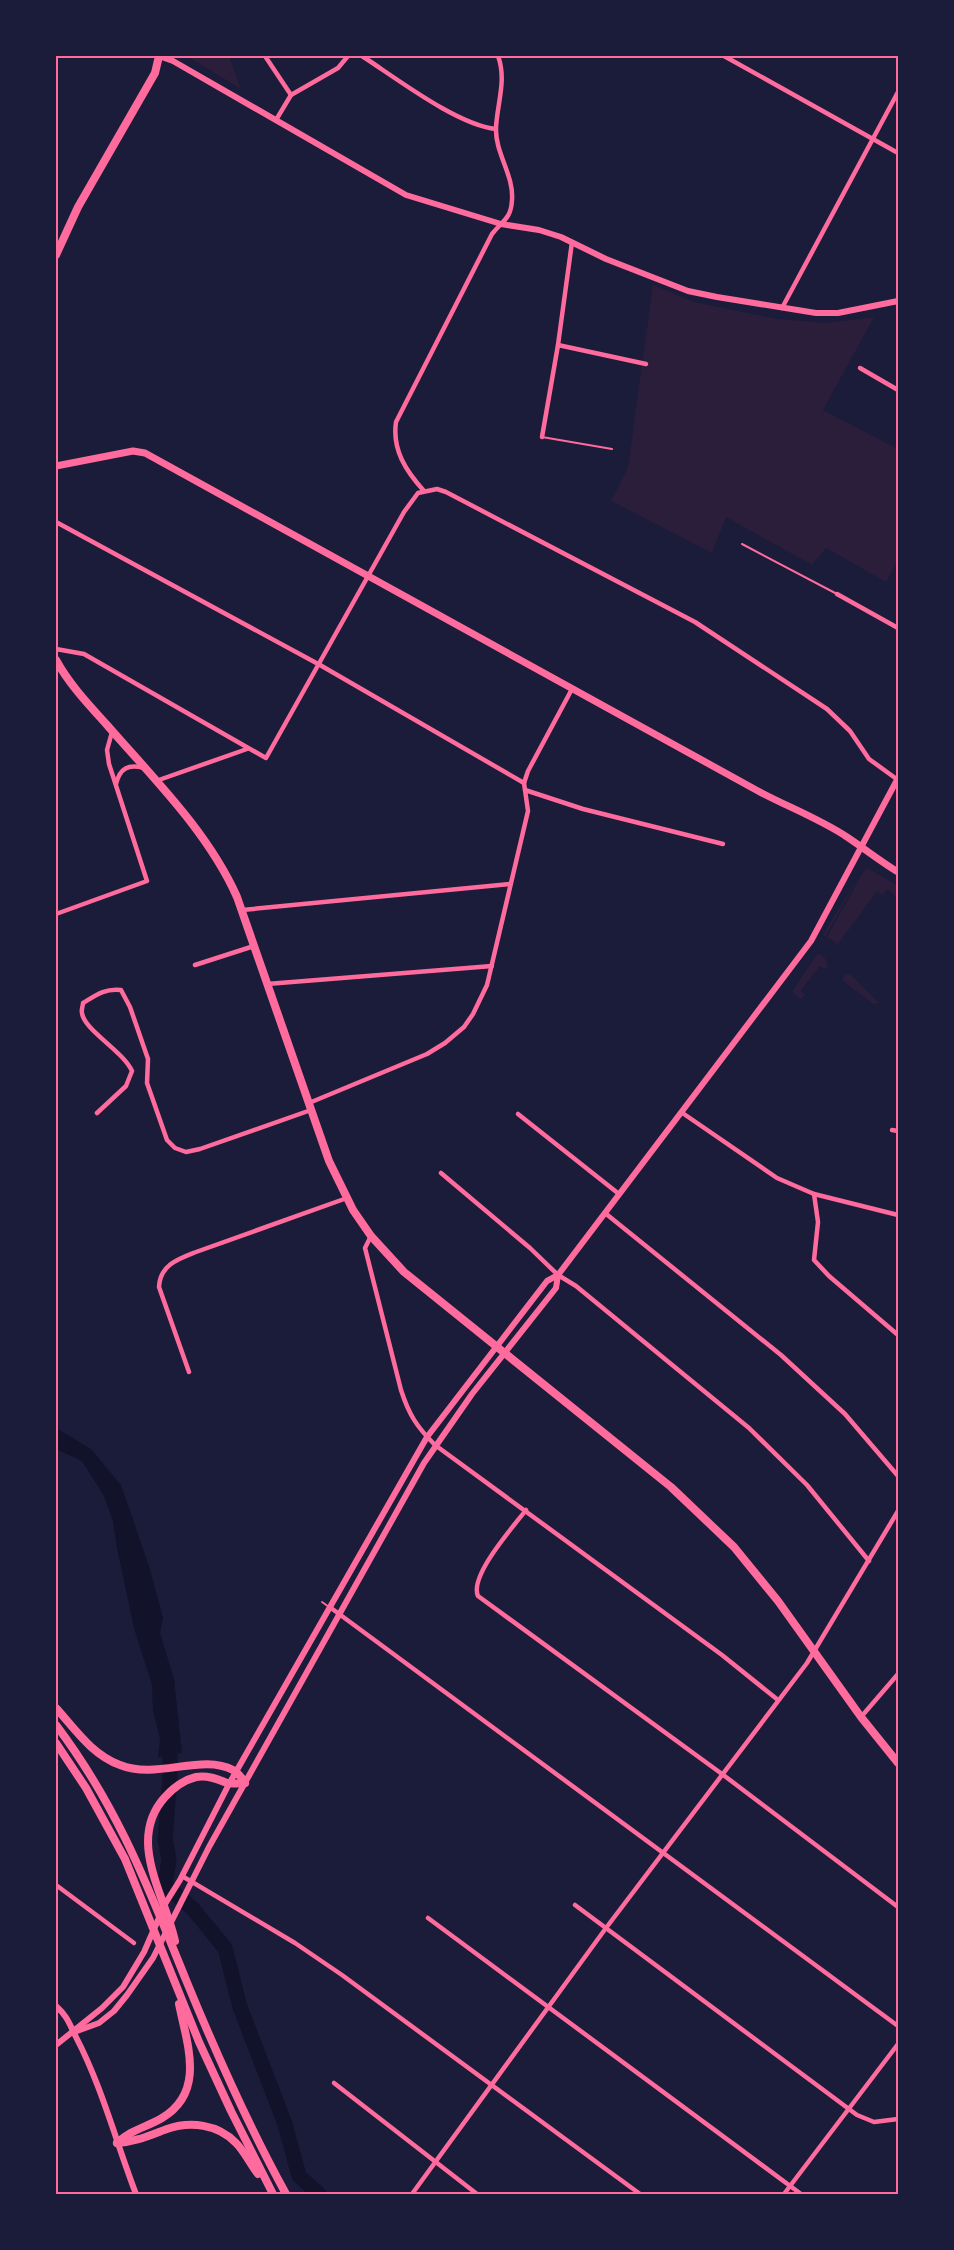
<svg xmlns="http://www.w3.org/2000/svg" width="954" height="2250" font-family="Montserrat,sans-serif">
	<rect width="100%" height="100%" fill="#1b1b3a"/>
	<!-- green -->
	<g fill="#2a1e3b">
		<polygon points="189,56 229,56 241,89 190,58"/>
		<polygon points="653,285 694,302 778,319 826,323 874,317 823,410 898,449 898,560 886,582 826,548 812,565 726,517 712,553 611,501 628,467"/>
		<polygon points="863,869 825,937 823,935"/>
		<polygon points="865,869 869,869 898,886 898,898 887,889 883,895 877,891 838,944 827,937"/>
		<polygon points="818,953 825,958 828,966 825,969 820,966 801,990 805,995 801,999 792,992"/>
		<polygon points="846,974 851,975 879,1003 873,1004 842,980"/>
	</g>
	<!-- water -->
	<polygon fill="#12122b" points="56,1428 91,1449 121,1485 149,1566 163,1618 160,1633 174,1679 182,1753 158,1757 160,1739 153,1710 152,1685 134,1628 117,1548 113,1521 104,1496 82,1461 56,1449"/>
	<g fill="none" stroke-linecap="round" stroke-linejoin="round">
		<!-- river -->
		<polyline stroke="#12122b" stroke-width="15" points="170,1736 170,1777 165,1839 169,1860 165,1885 193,1909 225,1948 240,2007 285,2124 299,2176 319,2194"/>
		<!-- service -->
		<g stroke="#ff6b9d" stroke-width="2">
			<polyline points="542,437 612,449"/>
			<polyline points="742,544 837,594"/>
			<polyline points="322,1602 329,1607"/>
		</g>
		<!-- minor -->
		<g stroke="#ff6b9d" stroke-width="4.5">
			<polyline points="265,56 291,95"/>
			<path d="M 362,56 C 396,78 457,125 496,129"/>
			<polyline points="724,56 898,153"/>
			<polyline points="276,120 291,95 338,68 348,56"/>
			<polyline points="782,308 898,92"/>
			<polyline points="558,345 646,364"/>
			<polyline points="860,368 898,390"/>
			<polyline points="542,437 558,345 572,242"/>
			<path d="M 424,491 C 406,471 392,450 396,422 L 492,234 C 503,220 511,219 512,200 C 514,175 495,153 496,128 C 497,104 507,80 498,56"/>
			<polyline points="56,522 320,665 524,783"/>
			<polyline points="837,594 898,628"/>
			<polyline points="56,649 84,654 266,758 404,512 418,493 437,489 446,492 695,622 827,709 850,731 869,759 898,780"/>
			<polyline points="156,781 247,749"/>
			<path d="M 116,784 C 120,768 128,764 144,768"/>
			<polyline points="525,790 583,809 723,844"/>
			<polyline points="242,910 510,884"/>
			<polyline points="56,914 147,881 109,764 107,750 112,732"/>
			<polyline points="195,965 254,946"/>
			<polyline points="267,984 492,966"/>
			<polyline points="309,1103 427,1054 445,1043 464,1027 473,1014 487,985 528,811 524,783 528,771 572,689"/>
			<polyline points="681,1112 777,1178 814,1194 898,1215"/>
			<path d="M 97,1113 L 126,1086 L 132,1071 C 123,1051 84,1030 82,1013 C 81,1010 83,1006 83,1003 C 96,995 105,988 121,990 L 130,1007 L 148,1059 L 147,1083 L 167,1140 L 175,1148 L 186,1152 L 200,1149 L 311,1110"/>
			<polyline points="518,1114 619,1194"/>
			<polyline points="892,1130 898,1131"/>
			<polyline points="441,1173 530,1248 558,1275 576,1286 749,1428 807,1485 869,1561"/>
			<polyline points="814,1194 818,1222 814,1260 829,1276 898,1335"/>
			<polyline points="605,1213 781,1355 845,1414 898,1476"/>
			<path d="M 371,1236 L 365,1248 L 401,1390 C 409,1415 417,1427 435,1445 L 722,1655 L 778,1700"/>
			<path d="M 189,1372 L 159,1287 C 160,1265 178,1259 196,1252 L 347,1198"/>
			<path d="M 526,1510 C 513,1527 469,1576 478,1596 L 722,1774 L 898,1907"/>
			<polyline points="331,1608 898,2026"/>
			<polyline points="861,1717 898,1674"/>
			<polyline points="182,1876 295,1943 342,1975 640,2194"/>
			<polyline points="56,1885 134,1943"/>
			<polyline points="575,1905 857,2115 874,2122 898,2119"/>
			<polyline points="428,1918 801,2194"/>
			<polyline points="334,2083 477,2194"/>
			<polyline points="412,2194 606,1928 807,1663 898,1511"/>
			<polyline points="784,2194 898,2044"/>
		</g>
		<!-- tertiary -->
		<g stroke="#ff6b9d" stroke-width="6">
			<polyline points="159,56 173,61 406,195 501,224 539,230 561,237 606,259 688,291 717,297 816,313 838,313 898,301"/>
			<path d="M 56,2006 C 67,2016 69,2023 76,2037 C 102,2087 116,2142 136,2194"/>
			<polyline points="77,2031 99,2023 114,2011 127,1995 153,1958 209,1847 424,1463 472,1394 556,1288 558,1275"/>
			<polyline points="56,2045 102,2008 123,1987 144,1952 165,1904 180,1880 229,1784 427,1437 547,1281 558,1275 811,941 898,778"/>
		</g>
		<!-- secondary -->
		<path stroke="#ff6b9d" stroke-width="7" d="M 56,466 L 133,451 L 145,453 L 758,791 C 788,807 820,819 847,837 C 865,849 880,861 898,872"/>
		<!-- primary -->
		<g stroke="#ff6b9d" stroke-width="8">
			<polyline points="56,255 78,207 155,73 159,56"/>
			<path d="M 56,660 C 69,684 89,705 107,725 C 154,779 208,832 237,897 L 329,1161 L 353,1210 L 371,1236 L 404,1272 L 671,1487 L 734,1547 L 778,1601 L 861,1717 L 898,1763"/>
		</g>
		<!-- motorway -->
		<g stroke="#ff6b9d" stroke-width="8">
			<path d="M 56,1708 C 75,1729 92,1755 120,1765 C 157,1780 202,1753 233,1770 C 238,1773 242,1778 245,1783"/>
			<path d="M 56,1725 C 118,1807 148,1887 186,1980 C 216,2053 248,2125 286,2194"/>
			<polyline points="56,1743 86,1788 125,1859 199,2042 231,2111 273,2194"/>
			<path d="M 175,1941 C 165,1895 126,1840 165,1797 C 173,1788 184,1780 196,1777 C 207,1775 217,1779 227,1783 C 233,1784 240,1783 245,1783"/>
			<path d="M 117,2143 C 132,2129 145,2128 162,2118 C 206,2092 187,2044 179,2004"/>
			<path d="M 117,2143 C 136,2142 150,2135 167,2129 C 190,2121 218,2124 236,2143 C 245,2152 250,2164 258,2174"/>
		</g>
	</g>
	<!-- border -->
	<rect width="954" height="2250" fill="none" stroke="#1b1b3a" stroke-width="114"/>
	<rect x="57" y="57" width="840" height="2136" fill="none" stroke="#ff6b9d" stroke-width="2"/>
</svg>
